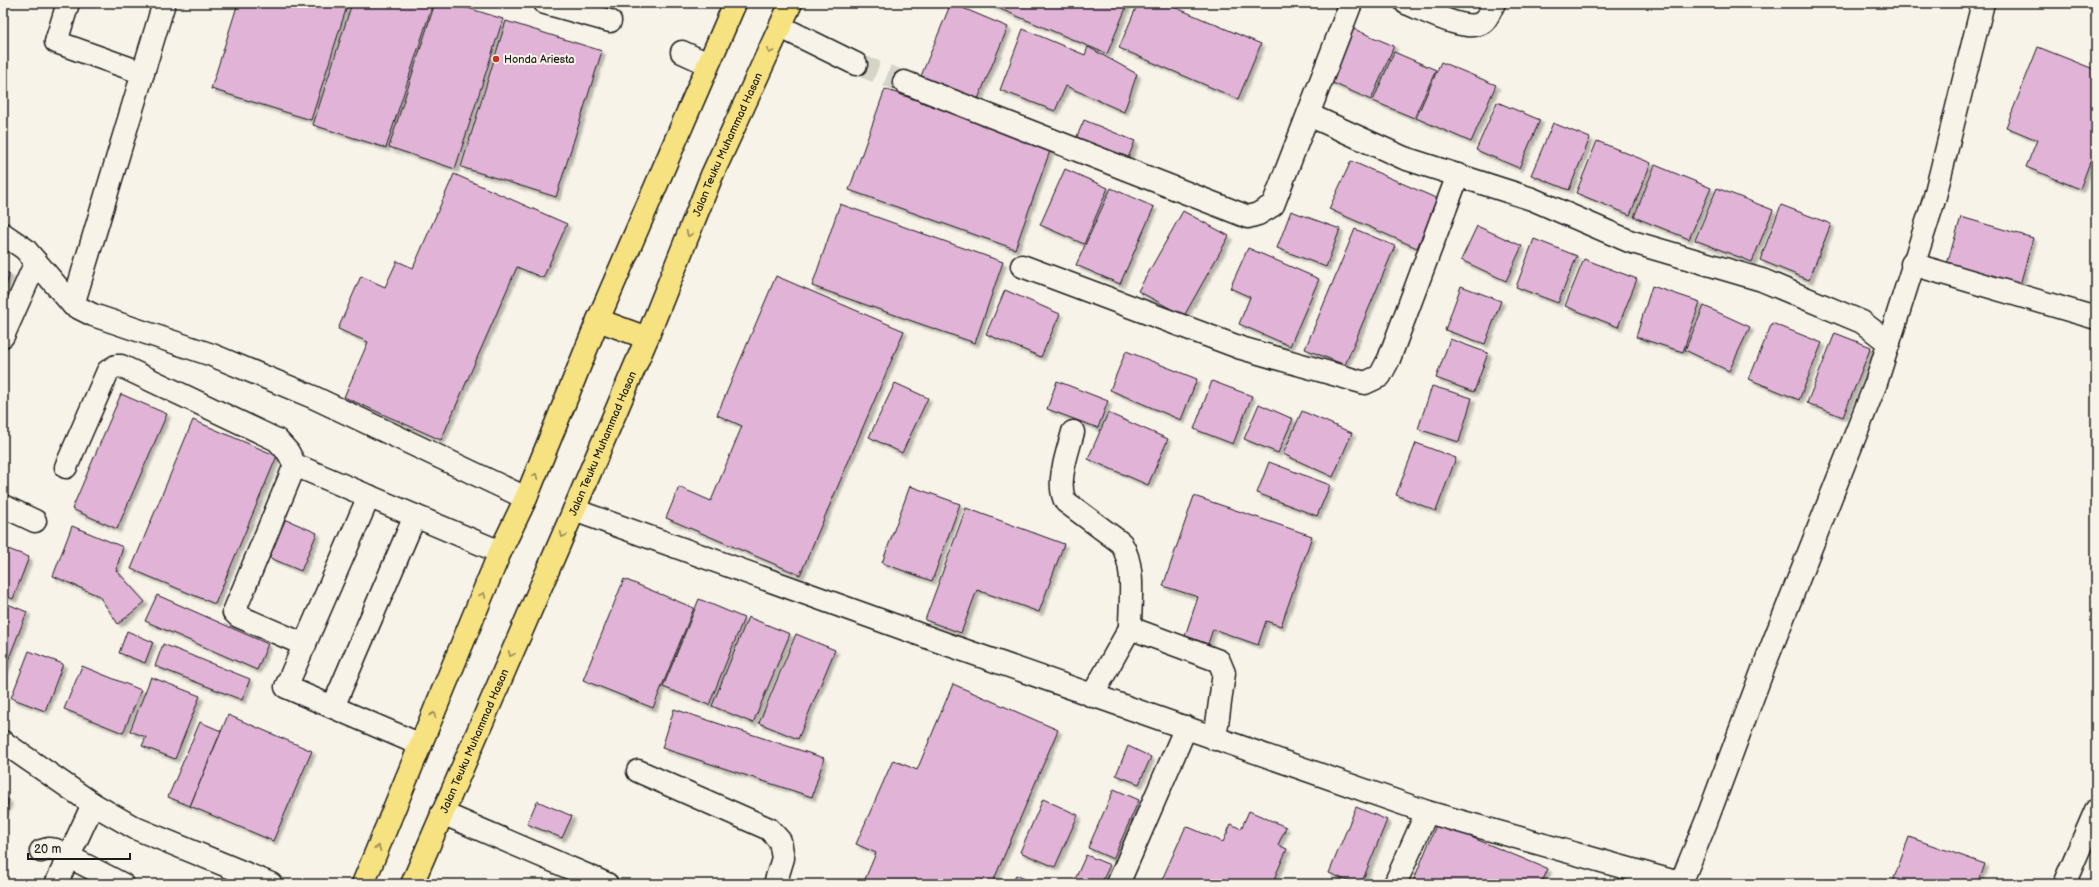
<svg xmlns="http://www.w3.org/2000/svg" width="2099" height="887" font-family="'Balsamiq Sans',sans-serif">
	<defs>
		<filter id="shadow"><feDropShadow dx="3.5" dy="3.5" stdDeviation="1" flood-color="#0004"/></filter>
	</defs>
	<rect width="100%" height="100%" fill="#f7f3e8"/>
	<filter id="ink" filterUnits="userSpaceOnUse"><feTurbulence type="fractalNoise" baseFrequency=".025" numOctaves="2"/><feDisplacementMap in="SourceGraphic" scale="8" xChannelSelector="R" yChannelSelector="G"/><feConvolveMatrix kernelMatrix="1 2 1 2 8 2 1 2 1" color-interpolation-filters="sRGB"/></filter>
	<g filter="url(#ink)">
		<!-- building -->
		<g fill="#e0b3d7" stroke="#1c1c1c" filter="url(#shadow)">
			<polygon points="238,3 348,3 311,120 211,89"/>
			<polygon points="352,3 433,3 386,148 313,125"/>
			<polygon points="435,3 452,3 503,19 455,169 389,147"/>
			<polygon points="951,3 1008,27 978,99 921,76"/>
			<polygon points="986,3 1128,3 1107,54"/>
			<polygon points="1138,3 1165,3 1261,44 1238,99 1119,48"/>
			<polygon points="506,21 602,51 556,197 461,167"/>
			<polygon points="1349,27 1394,46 1371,100 1326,80"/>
			<polygon points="1023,29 1085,55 1088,47 1137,74 1124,112 1066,86 1055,111 1000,90"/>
			<polygon points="2038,47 2096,70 2096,164 2090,162 2080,189 2026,167 2037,140 2006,127"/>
			<polygon points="1394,52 1436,70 1414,118 1373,101"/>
			<polygon points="1441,62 1496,85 1471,142 1416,118"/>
			<polygon points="885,89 1051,148 1015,249 849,190"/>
			<polygon points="1497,102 1540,120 1519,168 1476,150"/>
			<polygon points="1084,120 1135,141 1126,163 1075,141"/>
			<polygon points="1553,123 1590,138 1569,190 1531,175"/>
			<polygon points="1597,141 1651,163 1630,215 1576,193"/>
			<polygon points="1351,161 1438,199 1417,248 1329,209"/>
			<polygon points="1655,165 1711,188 1689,239 1634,217"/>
			<polygon points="1065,169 1108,188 1084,244 1040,225"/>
			<polygon points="454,174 567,224 543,278 517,267 441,440 344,397 368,342 338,329 361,276 385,287 397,261 413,268"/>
			<polygon points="1111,188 1154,207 1120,284 1076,265"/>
			<polygon points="1717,188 1773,210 1752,262 1695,240"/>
			<polygon points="840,204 1003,262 975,343 812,286"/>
			<polygon points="1781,205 1831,224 1809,280 1760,260"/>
			<polygon points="1183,211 1229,236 1184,316 1138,291"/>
			<polygon points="1291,211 1340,229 1326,267 1277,248"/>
			<polygon points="1961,217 2033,238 2020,285 1947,264"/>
			<polygon points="1477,226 1522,246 1506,281 1461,260"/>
			<polygon points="1355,229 1395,246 1345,365 1305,349"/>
			<polygon points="1534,239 1577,256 1558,303 1516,287"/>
			<polygon points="1248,248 1319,279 1290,346 1239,324 1250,297 1230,288"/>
			<polygon points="1584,259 1637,279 1618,327 1565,306"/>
			<polygon points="3,271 10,274 3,292"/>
			<polygon points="776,276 904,331 800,575 666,518 679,487 711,501 742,426 717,415"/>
			<polygon points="1461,286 1501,301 1485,344 1445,330"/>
			<polygon points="1652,286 1700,302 1683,352 1636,337"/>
			<polygon points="1005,290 1060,314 1041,357 986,334"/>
			<polygon points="1704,306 1750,327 1729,371 1685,350"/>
			<polygon points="1772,323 1822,343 1799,400 1749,379"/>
			<polygon points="1835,333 1871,347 1843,417 1807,403"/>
			<polygon points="1450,339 1488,353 1474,392 1436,378"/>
			<polygon points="1126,351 1197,379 1181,420 1110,390"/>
			<polygon points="1057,381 1108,401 1098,428 1047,409"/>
			<polygon points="1212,381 1252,396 1233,444 1194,429"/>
			<polygon points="895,383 928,398 902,453 869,437"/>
			<polygon points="1432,386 1472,398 1459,442 1418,429"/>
			<polygon points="121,394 167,414 117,529 72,509"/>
			<polygon points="1259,404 1293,419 1278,453 1244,439"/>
			<polygon points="1302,411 1352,433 1333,477 1283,454"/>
			<polygon points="1108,413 1168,439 1148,485 1088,459"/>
			<polygon points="193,420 277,456 215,604 131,569"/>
			<polygon points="1416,443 1456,458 1436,511 1396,495"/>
			<polygon points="1269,462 1330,485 1317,516 1257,493"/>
			<polygon points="910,486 960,504 932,581 882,563"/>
			<polygon points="1194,496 1312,536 1281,626 1266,621 1258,645 1213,629 1208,644 1185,636 1198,597 1163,586"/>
			<polygon points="966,508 1064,544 1039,612 977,590 961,633 925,620"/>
			<polygon points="285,519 317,533 301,571 268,557"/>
			<polygon points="72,526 123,547 116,570 145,602 118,624 99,596 53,576"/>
			<polygon points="3,547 29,557 13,599 3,595"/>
			<polygon points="624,579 694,608 653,708 583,680"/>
			<polygon points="157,595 268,644 257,670 145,621"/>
			<polygon points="699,599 744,618 709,705 663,687"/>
			<polygon points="3,602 27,612 3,673"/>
			<polygon points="748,617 790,634 753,723 712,706"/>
			<polygon points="127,631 153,642 145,663 119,653"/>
			<polygon points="796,634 835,650 798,739 759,723"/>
			<polygon points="163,644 250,679 242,700 155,666"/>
			<polygon points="29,651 63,664 45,711 11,698"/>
			<polygon points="82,666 141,690 123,733 64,709"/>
			<polygon points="151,677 200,696 175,759 142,746 146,737 130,731"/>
			<polygon points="953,684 1058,730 992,884 863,884 876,853 856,844 893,760 917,770"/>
			<polygon points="674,709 824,758 812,797 662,748"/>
			<polygon points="228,715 312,751 273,841 190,806"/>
			<polygon points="200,722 221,731 190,806 168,797"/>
			<polygon points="1128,746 1151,757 1139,784 1116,775"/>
			<polygon points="1114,789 1139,800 1113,859 1088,848"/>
			<polygon points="3,797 9,800 3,815"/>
			<polygon points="1043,799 1078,815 1055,867 1020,852"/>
			<polygon points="537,801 572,816 562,838 527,824"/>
			<polygon points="1356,807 1387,820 1361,884 1355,884 1329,873"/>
			<polygon points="1249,811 1286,827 1278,845 1287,849 1274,879 1287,884 1160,884 1186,826 1223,842 1231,824 1241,829"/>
			<polygon points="1437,823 1548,869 1541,884 1412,884"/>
			<polygon points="1909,837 1985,864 1978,884 1892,884"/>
			<polygon points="1086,855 1110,865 1101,884 1073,884"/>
			<polygon points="1016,875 1036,884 1012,884"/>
		</g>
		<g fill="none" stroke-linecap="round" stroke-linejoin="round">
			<!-- minor-tunnel -->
			<polyline stroke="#d6d3c9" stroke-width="22" stroke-dasharray="22 11" stroke-linecap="butt" points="856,64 904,82"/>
			<defs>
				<g id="minor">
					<polyline points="68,3 56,42 143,73"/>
					<polyline points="545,3 610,21"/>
					<path d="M 1406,3 C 1422,9 1467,34 1483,22 C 1488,18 1491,9 1494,3"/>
					<polyline points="781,27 856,64"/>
					<polyline points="682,52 708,64"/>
					<polyline points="904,82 1248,217 1258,214 1273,205 1351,3"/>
					<polyline points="1309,115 1404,158 1532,199 1629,241 1762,280 1862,322 1889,343"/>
					<polyline points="3,234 25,249 73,305 93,315 212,355 313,397 526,498"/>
					<polyline points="1912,264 2096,318"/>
					<polyline points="1022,266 1241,348 1365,383 1380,376 1389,359 1458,175"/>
					<polyline points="73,305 164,3"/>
					<polyline points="3,336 36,262"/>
					<path d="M 1073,432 C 1068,451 1055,485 1066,502 L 1121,543 C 1136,568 1130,599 1130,628"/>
					<polyline points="66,467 108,371 116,366 121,366 277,440 288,452 295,465"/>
					<polyline points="369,496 286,687 421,745"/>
					<polyline points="3,506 35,521"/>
					<polyline points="574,510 949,645 1427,812 1683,884"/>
					<polyline points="305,645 238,616 234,612 295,465 500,552"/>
					<polyline points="1092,696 1130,628 1219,661 1224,673 1215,739"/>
					<polyline points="333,707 415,516"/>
					<polyline points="3,742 93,804 135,828 271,884"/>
					<polyline points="638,771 769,829 780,841 783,858 775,884"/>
					<polyline points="442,813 607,884"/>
					<polyline points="41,851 48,849 56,850 122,884"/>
					<polyline points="1681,883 1706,822 1768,656 1876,383 1934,200 1983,3"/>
					<polyline points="56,884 93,804"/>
					<polyline points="1118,884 1186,727"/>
					<polyline points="1395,884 1427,812"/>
					<polyline points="2064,884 2096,810"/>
				</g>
				<g id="highway">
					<polyline points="598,320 647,338"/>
					<polyline points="363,884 500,552 526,498 598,320 735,3"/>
					<path id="s1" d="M 412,884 L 574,510 L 647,338 L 712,175 L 791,3"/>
				</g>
			</defs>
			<!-- minor casing -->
			<use href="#minor" stroke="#1c1c1c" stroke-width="25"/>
			<!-- highway casing -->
			<use href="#highway" stroke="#1c1c1c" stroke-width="25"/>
			<!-- minor -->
			<use href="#minor" stroke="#f7f3e8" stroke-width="22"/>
			<!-- highway -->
			<use href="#highway" stroke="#f7e281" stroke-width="22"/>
		</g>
		<!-- one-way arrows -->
		<defs><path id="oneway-chevron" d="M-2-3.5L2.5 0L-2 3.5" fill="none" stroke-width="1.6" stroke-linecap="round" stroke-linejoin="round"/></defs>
		<g stroke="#948954">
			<use href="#oneway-chevron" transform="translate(770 51) rotate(115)"/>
			<use href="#oneway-chevron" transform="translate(689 234) rotate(112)"/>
			<use href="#oneway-chevron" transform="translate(535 476) rotate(-68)"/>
			<use href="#oneway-chevron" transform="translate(563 535) rotate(114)"/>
			<use href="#oneway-chevron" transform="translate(483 595) rotate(-68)"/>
			<use href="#oneway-chevron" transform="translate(511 654) rotate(114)"/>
			<use href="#oneway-chevron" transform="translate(433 715) rotate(-68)"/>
			<use href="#oneway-chevron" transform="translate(378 848) rotate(-67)"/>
		</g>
	</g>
	<!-- markers -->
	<circle fill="#c8321e" stroke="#f7f3e8" stroke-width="1.5" cx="496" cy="59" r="4"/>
	<g text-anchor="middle" stroke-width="4" stroke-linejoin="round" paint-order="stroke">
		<!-- poi labels -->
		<g font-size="11" fill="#1c1c1c" stroke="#f7f3e8" text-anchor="start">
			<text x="504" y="63">Honda Ariesta</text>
		</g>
		<!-- street labels -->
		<g font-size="11" fill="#1c1c1c" stroke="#f7f3e8">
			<text dy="4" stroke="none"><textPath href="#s1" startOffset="804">Jalan Teuku Muhammad Hasan</textPath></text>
			<text dy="4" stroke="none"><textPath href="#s1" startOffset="480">Jalan Teuku Muhammad Hasan</textPath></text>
			<text dy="4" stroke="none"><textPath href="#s1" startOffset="156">Jalan Teuku Muhammad Hasan</textPath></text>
		</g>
	</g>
	<!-- margin -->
	<rect width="2099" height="887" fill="none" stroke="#f7f3e8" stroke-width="16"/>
	<rect x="8" y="8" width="2083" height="871" fill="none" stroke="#1c1c1c" stroke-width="1.5" filter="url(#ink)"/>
	<!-- scale -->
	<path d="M28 853v6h102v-6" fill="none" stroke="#1c1c1c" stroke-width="2"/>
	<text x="34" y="853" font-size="12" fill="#1c1c1c" stroke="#f7f3e8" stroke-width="3" paint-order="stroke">20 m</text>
</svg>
